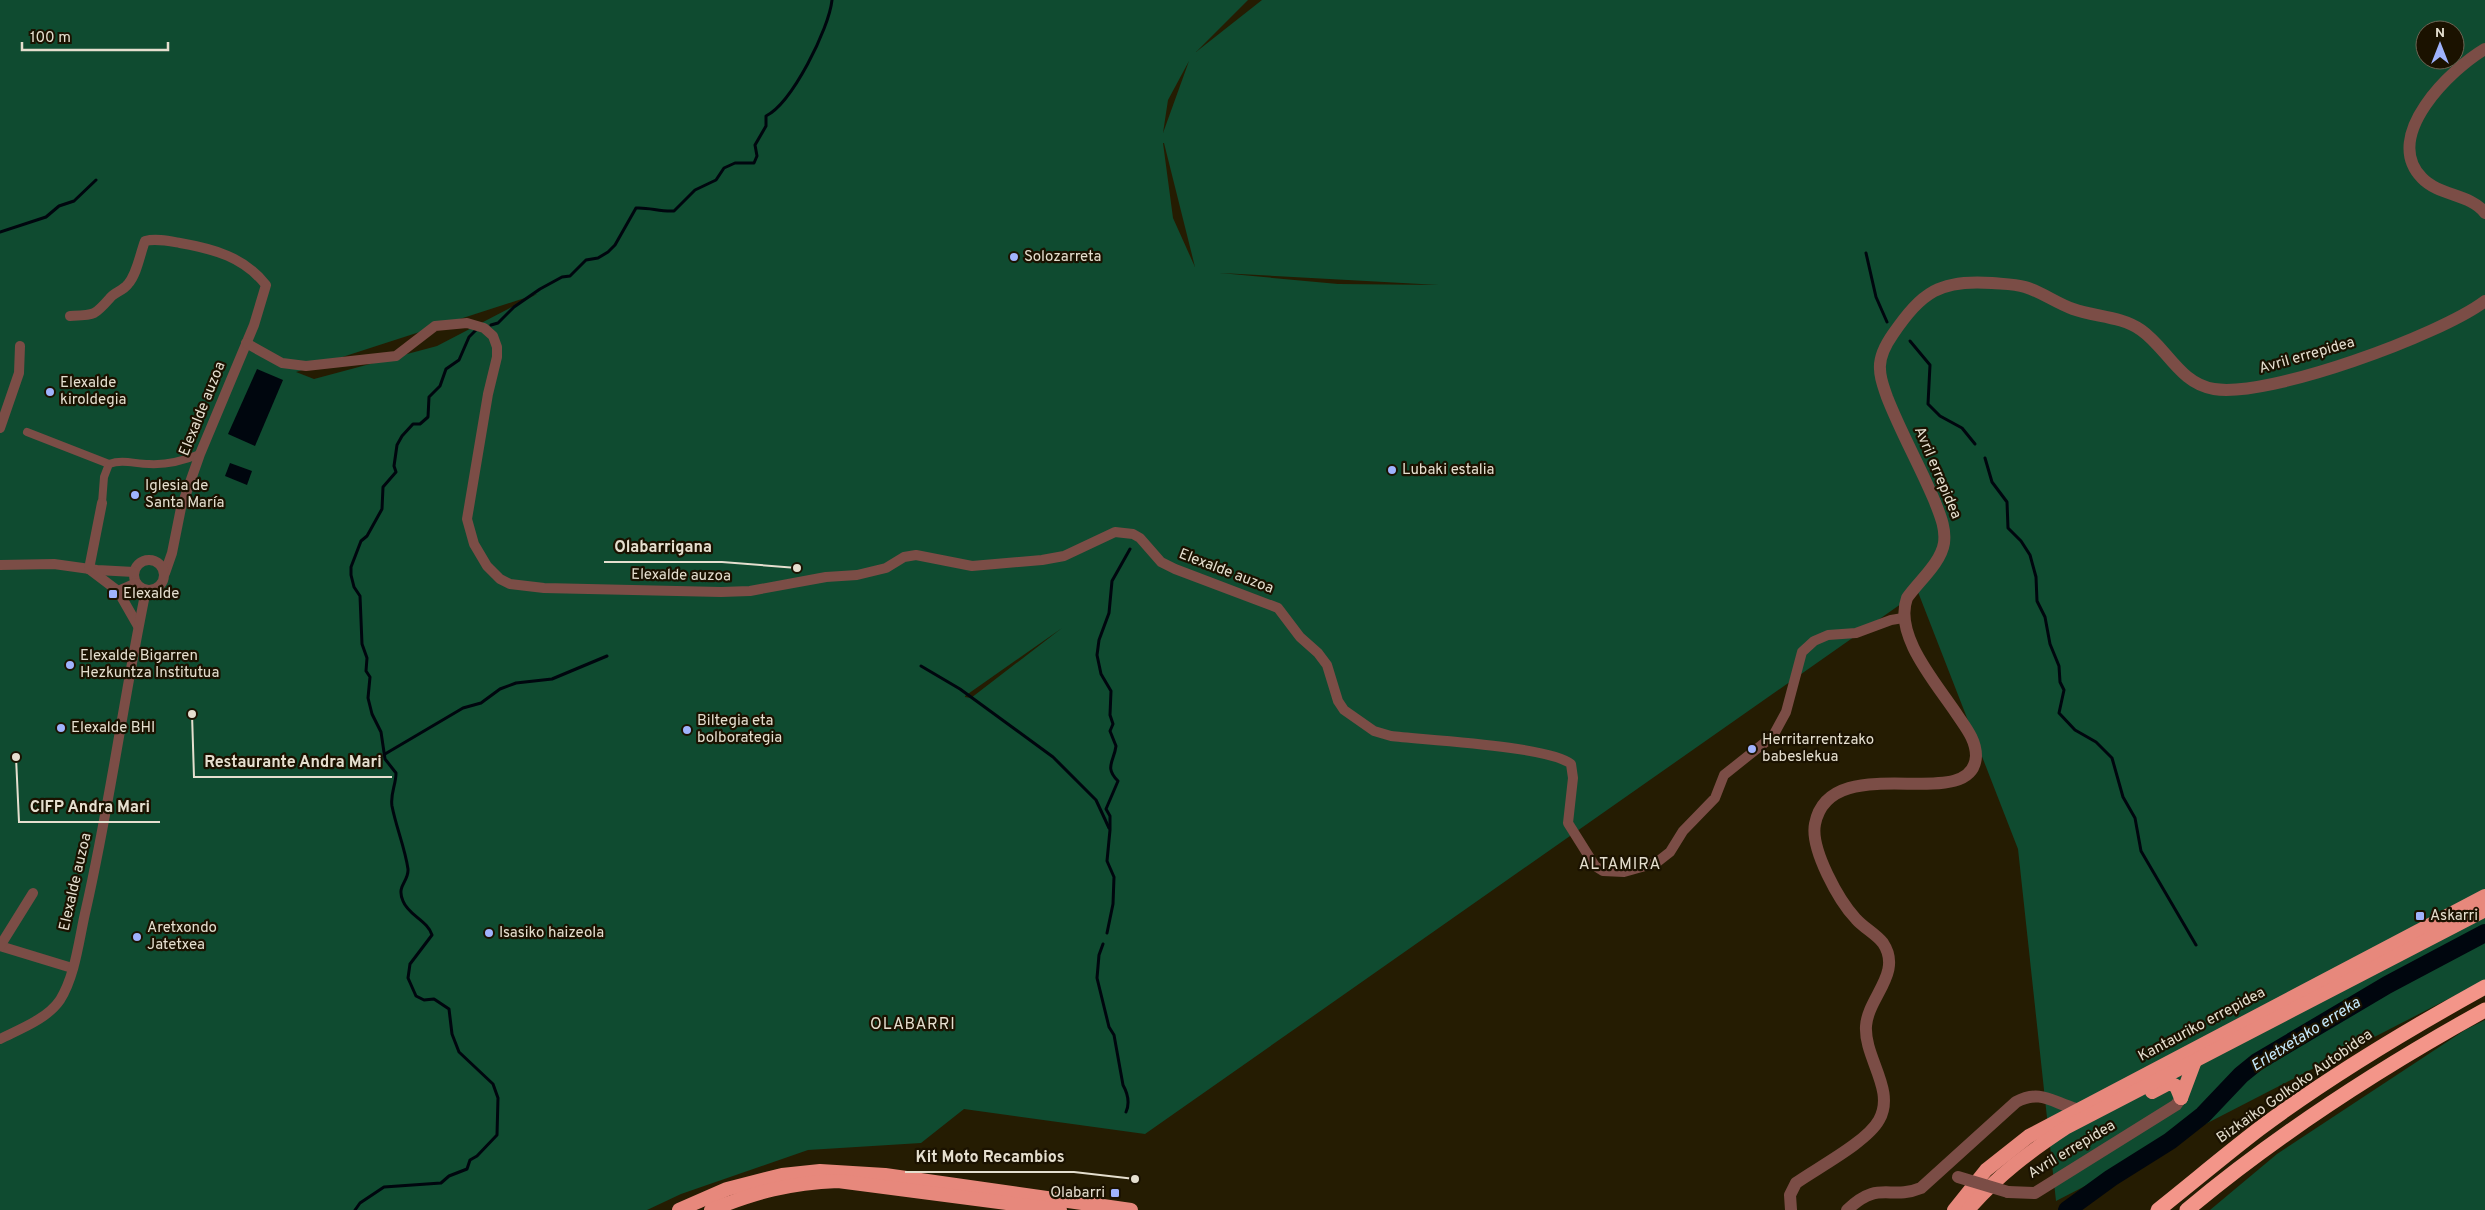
<svg xmlns="http://www.w3.org/2000/svg" width="2485" height="1210" font-family="Overpass,sans-serif">
<rect width="100%" height="100%" fill="#251c02"/>
<g fill="#0f4b30" fill-rule="evenodd">
<path d="M0 0H1248L1196 52 1262 0H2485V980L2056 1201 2018 849 1918 592 1145 1134 964 1109 921 1143 808 1150 681 1194 647 1210H0ZM2425 30H2455V60H2425ZM1189 61 1163 133 1168 100ZM1163 143H1164L1195 267 1173 218ZM1220 273H1221L1439 285 1338 284ZM537 294 437 346 314 379 296 372ZM1062 628 971 698 965 697V696Z"/>
<polygon points="2485,1020 2485,1210 2210,1210 2277,1154 2465,1030"/>
</g>
<g fill="#00060e">
<polygon points="257,369 283,380 255,446 228,434"/>
<polygon points="230,463 252,471 247,485 225,476"/>
</g>
<g fill="none" stroke-linecap="round" stroke-linejoin="round">
<g stroke="#00060e" stroke-width="3">
<polyline points="0,232 46,217 59,206 74,201 96,180"/>
<polyline points="1866,253 1876,297 1887,322"/>
<path d="M491 325 498 323 514 307 540 289 562 277 570 276 586 260 598 258 608 252 615 245 636 208C649 207 660 212 674 211L695 190 716 180 724 168 735 163H754L757 156 755 145 766 126V116C792 103 829 29 832 0"/>
<polyline points="1910,341 1930,365 1928,404 1940,416 1962,428 1975,444"/>
<polyline points="1985,458 1992,482 2007,502 2008,528 2021,541 2030,555 2036,577 2037,601 2045,617 2050,644 2059,666 2060,682 2064,690 2059,713 2075,730 2096,742 2112,758 2123,797 2135,818 2141,851 2196,945"/>
<polyline points="921,666 960,689 1053,757 1096,800 1109,828"/>
<polyline points="385,754 463,708 481,703 500,689 516,683 552,679 607,656"/>
<path d="M1107 933 1113 904 1114 877 1107 861 1110 830V816L1106 809 1118 781C1104 767 1114 762 1116 746L1110 731 1113 724 1110 715 1111 691 1101 674 1097 655 1099 640 1109 613 1112 581 1130 549"/>
<path d="M1103 944 1099 955 1097 978 1109 1027 1114 1035 1123 1085C1128 1094 1130 1103 1126 1112"/>
<path d="M355 1210 360 1203 384 1187 441 1183 449 1176 467 1169 470 1160 477 1156 497 1135 498 1098 493 1084 459 1052 452 1034 449 1009 434 999 424 1000 416 996 408 978 410 964 432 935C428 921 408 915 403 901 396 885 409 882 408 869 405 848 396 827 392 806 390 794 396 785 396 773L385 759 381 732 372 714 368 698 370 677 366 671 367 658 362 644 360 596 354 587 351 575V567L361 541 367 536 382 509 383 487 396 472 394 466 397 445 402 436 413 424H420L428 417 429 397 440 386 446 369 459 360 469 337 477 329"/>
</g>
<polyline stroke="#00060e" stroke-width="18" points="2067,1210 2111,1178 2170,1141 2203,1115 2241,1075 2257,1062 2387,985 2485,933"/>
<g stroke="#7b4d46" stroke-width="8">
<polyline points="27,432 109,464"/>
<path d="M102 503 104 477 109 464C123 459 135 464 149 464 167 465 183 461 200 454"/>
</g>
<g stroke="#7b4d46" stroke-width="10">
<path d="M70 316C95 315 94 316 110 298 114 292 123 291 128 284 137 274 140 254 145 241 156 238 169 241 180 243 214 249 244 257 266 285L254 325 200 454 181 508 172 553 165 573"/>
<path d="M246 343 282 363 306 366 396 356 435 326 467 323 484 328 493 336 497 347V357L488 394 467 519 474 544 487 566 500 579 510 584 544 588 721 592 750 591 826 577 857 575 886 568 904 557 916 555 972 566 1042 560 1064 556 1115 532 1133 534 1140 538 1161 562 1175 569 1278 608 1300 637 1318 653 1327 665 1338 701 1344 710 1374 731 1391 736C1425 740 1549 746 1571 764L1573 778 1568 823 1595 866 1603 871 1624 872 1656 863 1670 852 1683 831 1715 798 1724 775 1773 736 1786 712 1802 652 1814 641 1828 635 1856 633 1891 620 1903 618"/>
<polyline points="0,428 19,373 20,346"/>
<circle cx="149" cy="575" r="15"/>
<polyline points="0,565 54,564 97,570 134,572"/>
<polyline points="89,569 118,591 138,626"/>
<polyline points="89,569 102,503"/>
<polyline points="118,591 136,583"/>
<polyline points="0,946 72,968"/>
<polyline points="0,946 33,893"/>
<path d="M0 1039C20 1029 47 1019 60 1000 76 974 79 938 86 909 110 804 124 696 146 590"/>
</g>
<g stroke="#7b4d46" stroke-width="12">
<path d="M2485 49C2451 69 2381 136 2422 178 2439 196 2471 194 2485 213"/>
<polyline points="2008,1192 2035,1193 2176,1105 2181,1098"/>
<path d="M1791 1210 1790 1195 1796 1183C1817 1168 1867 1142 1879 1120 1896 1090 1864 1058 1866 1026 1868 997 1903 973 1883 943 1876 934 1864 928 1856 919 1839 901 1810 849 1815 824 1830 746 1973 817 1976 756 1976 740 1966 728 1958 716 1938 685 1893 636 1907 598 1918 582 1941 563 1944 543 1946 528 1940 515 1935 502 1920 466 1901 433 1887 397 1884 388 1880 379 1880 369 1879 357 1886 344 1893 334 1922 292 1940 279 1992 283 2003 284 2015 284 2025 287 2042 292 2056 303 2073 309 2095 317 2121 316 2141 330 2167 348 2180 384 2214 389 2269 398 2440 335 2485 301"/>
<path d="M1847 1210C1880 1179 1889 1201 1921 1188L2016 1102C2040 1089 2052 1102 2076 1109"/>
</g>
<g stroke="#e7887c" stroke-width="14">
<polyline points="2152,1092 2169,1083 2176,1086 2181,1098"/>
<polyline points="2181,1098 2196,1058"/>
<polyline points="679,1210 727,1189 782,1175 820,1171 885,1175 1131,1210"/>
<path d="M711 1210C756 1192 789 1183 838 1181L1060 1210"/>
<polyline points="1954,1210 1986,1170 2029,1136 2485,896"/>
<path d="M1968 1210C1998 1175 2029 1152 2067 1127L2485 910"/>
</g>
<g stroke="#f39589" stroke-width="15">
<path d="M2158 1210C2192 1183 2225 1155 2259 1129 2330 1076 2407 1030 2485 987"/>
<path d="M2187 1210C2279 1133 2380 1068 2485 1010"/>
</g>
<polyline stroke="#7b4d46" stroke-width="12" points="1958,1177 2008,1192"/>
</g>
<g fill="#a0b3fd" stroke="#1b1200" stroke-width="2">
<circle cx="1014" cy="257" r="5"/>
<circle cx="50" cy="392" r="5"/>
<circle cx="1392" cy="470" r="5"/>
<circle cx="135" cy="495" r="5"/>
<rect x="108" y="589" width="10" height="10" rx="2.5"/>
<circle cx="70" cy="665" r="5"/>
<circle cx="61" cy="728" r="5"/>
<circle cx="687" cy="730" r="5"/>
<circle cx="1752" cy="749" r="5"/>
<rect x="2415" y="911" width="10" height="10" rx="2.5"/>
<circle cx="489" cy="933" r="5"/>
<circle cx="137" cy="937" r="5"/>
<rect x="1110" y="1188" width="10" height="10" rx="2.5"/>
</g>
<g text-anchor="middle" dominant-baseline="central" stroke-width="4.5" stroke-linejoin="round" paint-order="stroke">
<g font-size="15" fill="#e5dfcf" stroke="#1b1200" text-anchor="start">
<text x="1024" y="257">Solozarreta</text>
<text x="60" y="383">Elexalde<tspan x="60" dy="17">kiroldegia</tspan></text>
<text x="1402" y="470">Lubaki estalia</text>
<text x="145" y="486">Iglesia de<tspan x="145" dy="17">Santa María</tspan></text>
<text x="123" y="594">Elexalde</text>
<text x="80" y="656">Elexalde Bigarren<tspan x="80" dy="17">Hezkuntza Institutua</tspan></text>
<text x="697" y="721">Biltegia eta<tspan x="697" dy="17">bolborategia</tspan></text>
<text x="71" y="728">Elexalde BHI</text>
<text x="1762" y="740">Herritarrentzako<tspan x="1762" dy="17">babeslekua</tspan></text>
<text x="2430" y="916">Askarri</text>
<text x="147" y="928">Aretxondo<tspan x="147" dy="17">Jatetxea</tspan></text>
<text x="499" y="933">Isasiko haizeola</text>
<text x="1105" y="1193" text-anchor="end">Olabarri</text>
</g>
<g font-size="15" fill="#e5dfcf" stroke="#1b1200">
<text transform="translate(2307 356) rotate(-16)">Avril errepidea</text>
<text transform="translate(203 409) rotate(-68)">Elexalde auzoa</text>
<text transform="translate(1937 473) rotate(67)">Avril errepidea</text>
<text transform="translate(1226 572) rotate(21)">Elexalde auzoa</text>
<text transform="translate(681 576) rotate(1)">Elexalde auzoa</text>
<text transform="translate(76 882) rotate(-77)">Elexalde auzoa</text>
<text transform="translate(2202 1025) rotate(-28)">Kantauriko errepidea</text>
<text transform="translate(2295 1087) rotate(-35)">Bizkaiko Golkoko Autobidea</text>
<text transform="translate(2072 1150) rotate(-31)">Avril errepidea</text>
</g>
<g font-size="16" letter-spacing="1" fill="#e5dfcf" stroke="#1b1200">
<text x="1620" y="865">ALTAMIRA</text>
<text x="913" y="1025">OLABARRI</text>
</g>
<g font-size="16" font-style="italic" fill="#c5e9fc" stroke="#1b1200">
<text transform="translate(2306 1035) rotate(-32)">Erletxetako erreka</text>
</g>
</g>
<path fill="none" stroke="#e5dfcf" stroke-width="2" d="M797 568L722 562H604M192 714L194 777H392M16 757L19 822H160M1135 1179L1074 1172H905"/>
<g fill="#e5dfcf" stroke="#1b1200" stroke-width="2">
<circle cx="797" cy="568" r="5"/>
<circle cx="192" cy="714" r="5"/>
<circle cx="16" cy="757" r="5"/>
<circle cx="1135" cy="1179" r="5"/>
</g>
<g font-size="16" text-anchor="middle" font-weight="bold" fill="#e5dfcf" stroke="#1b1200" stroke-width="4.5" stroke-linejoin="round" paint-order="stroke">
<text x="663" y="552">Olabarrigana</text>
<text x="293" y="767">Restaurante Andra Mari</text>
<text x="90" y="812">CIFP Andra Mari</text>
<text x="990" y="1162">Kit Moto Recambios</text>
</g>
<g transform="translate(2440 45)"><circle r="24" fill="#1b1200" stroke="#6c6453"/>
<path d="M0-4L9 19L0 12L-9 19Z" fill="#a0b3fd"/>
<text y="-8" font-size="14" font-weight="bold" text-anchor="middle" fill="#e5dfcf">N</text>
</g>
<path d="M22 42v8h146v-8" fill="none" stroke="#e5dfcf" stroke-width="2.5"/>
<text x="30" y="42" font-size="15" fill="#e5dfcf" stroke="#1b1200" stroke-width="4" paint-order="stroke">100 m</text>
</svg>
